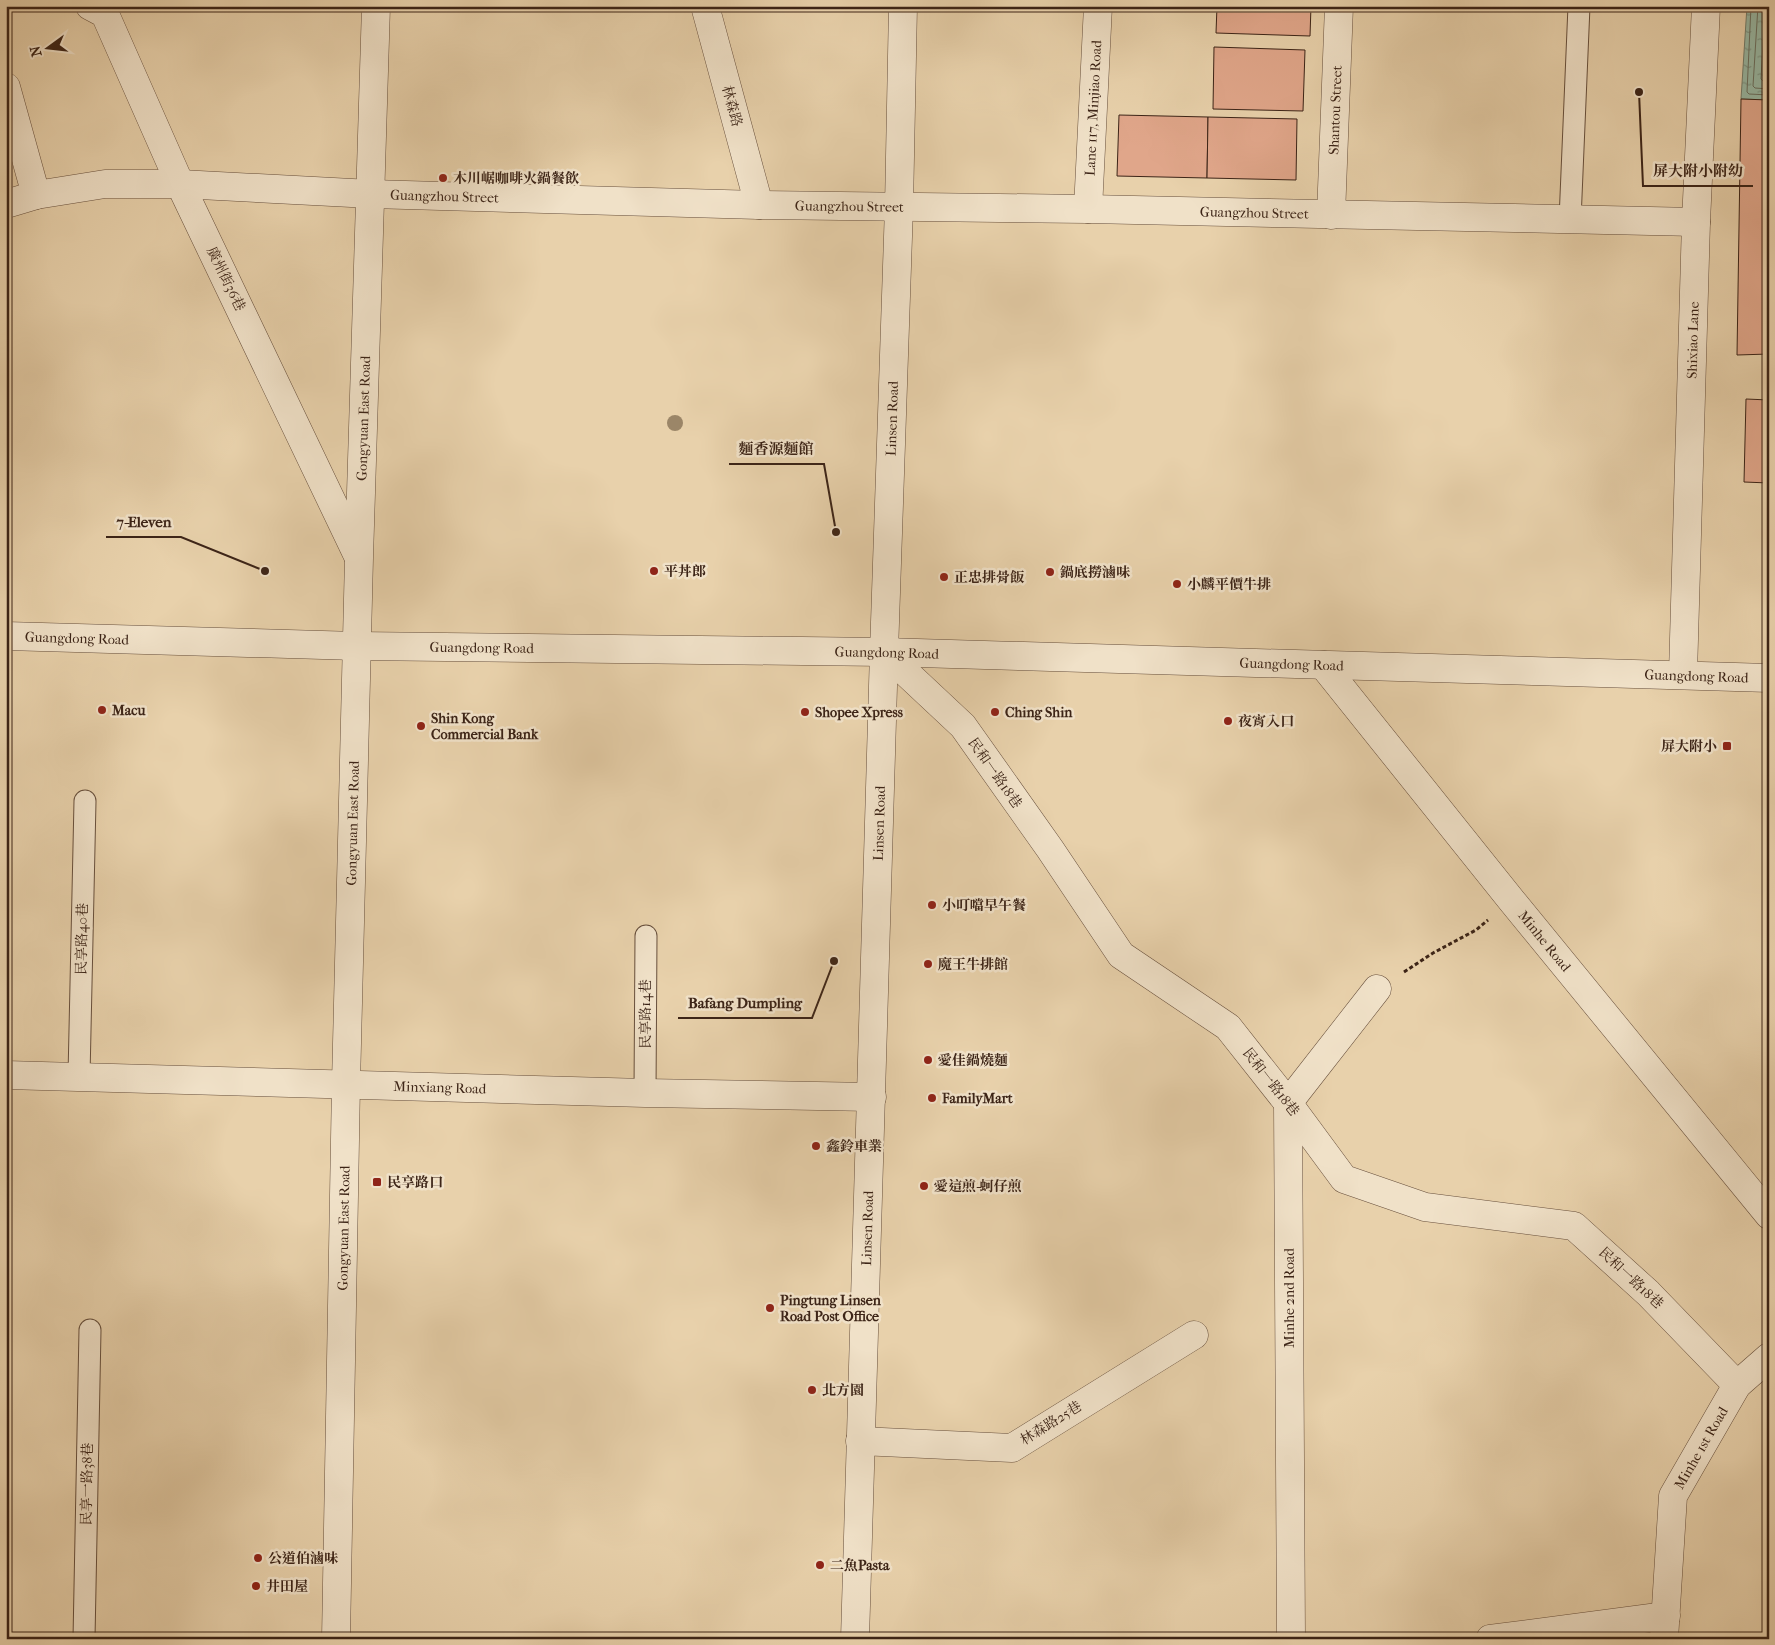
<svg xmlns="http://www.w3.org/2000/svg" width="1775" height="1645" font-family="'IM FELL French Canon','Noto Serif TC',serif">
<defs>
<pattern id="water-ripples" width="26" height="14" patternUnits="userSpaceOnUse" patternTransform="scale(1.25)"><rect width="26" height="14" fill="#98b8a4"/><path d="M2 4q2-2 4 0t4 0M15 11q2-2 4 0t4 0" fill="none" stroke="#7d9585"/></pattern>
</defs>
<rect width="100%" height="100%" fill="#e8d1ab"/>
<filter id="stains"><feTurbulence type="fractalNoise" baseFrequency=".004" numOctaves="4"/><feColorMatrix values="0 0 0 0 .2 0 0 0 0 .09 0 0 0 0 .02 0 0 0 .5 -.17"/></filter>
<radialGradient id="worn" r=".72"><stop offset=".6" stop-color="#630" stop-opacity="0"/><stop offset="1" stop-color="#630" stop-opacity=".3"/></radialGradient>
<polygon fill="url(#water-ripples)" stroke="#737d6c" points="1747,6 1769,6 1769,100 1741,99"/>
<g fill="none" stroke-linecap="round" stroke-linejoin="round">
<g stroke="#6a6e5e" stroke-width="1">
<polyline points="1751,6 1747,92 1749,94 1769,95"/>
<polyline points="1758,6 1753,86 1755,88 1769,89"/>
<polyline points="1765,6 1761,79 1763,81 1769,81"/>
</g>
</g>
<g fill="#e0a68a" stroke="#3c2417">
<polygon points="1217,6 1311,6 1310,36 1216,33"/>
<polygon points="1214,47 1305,50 1303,111 1213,109"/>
<polygon points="1741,99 1769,100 1769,354 1737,355"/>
<polygon points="1119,115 1208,117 1207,178 1117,176"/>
<polygon points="1208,117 1297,119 1296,180 1207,178"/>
<polygon points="1746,399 1769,400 1769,483 1744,482"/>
</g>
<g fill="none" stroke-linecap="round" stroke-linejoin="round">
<g stroke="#674f3c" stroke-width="23">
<g id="service">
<polyline points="1570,220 1579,6"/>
<polyline points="79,1076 85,801"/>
<polyline points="645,1093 646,936"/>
<polyline points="84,1639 90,1330"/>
</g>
</g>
<g stroke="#674f3c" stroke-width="29">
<g id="minor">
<polyline points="90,6 105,14 180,184 357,554"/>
<polyline points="705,6 759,205"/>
<polyline points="6,87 36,195"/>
<path id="s1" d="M6 204 36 195 105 184H180L371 194 759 205 1088 209 1696 222"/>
<path id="s2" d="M1088 209 1098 6"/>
<path id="s3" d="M1331 215 1339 6"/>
<polyline points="884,652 963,726 1050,849 1121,955 1228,1027 1288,1103 1344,1179 1425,1207 1574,1226 1648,1293 1737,1385"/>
<path id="s4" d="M1323 665 1512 901 1769 1215"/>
<path id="s5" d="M1683 674 1696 222 1706 6"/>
<path id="s6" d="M6 1075 645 1093 872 1097"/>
<polyline points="860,1441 1012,1448 1194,1335"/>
<path id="s7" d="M336 1639 346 1084 359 558 376 6"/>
<path id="s8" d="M855 1639 884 652 899 207 903 6"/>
<polyline points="1291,1639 1288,1103 1377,989"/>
<polyline points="1490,1639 1666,1616"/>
<path id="s9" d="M1664 1639 1673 1496 1737 1385 1769 1357"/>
</g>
</g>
<g stroke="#674f3c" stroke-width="29">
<g id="tertiary">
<path id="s10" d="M6 636 357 646 884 652 1769 678"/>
</g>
</g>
<polyline stroke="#3c2417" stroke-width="3" stroke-dasharray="4 2.5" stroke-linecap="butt" points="1404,972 1433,953 1476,930 1488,920"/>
<use href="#service" stroke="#f0e1c8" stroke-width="21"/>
<use href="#minor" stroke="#f0e1c8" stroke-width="28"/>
<use href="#tertiary" stroke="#f0e1c8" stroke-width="28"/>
</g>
<circle fill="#9b8668" cx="675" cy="423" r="8"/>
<g fill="#8f2418" stroke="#f0e1c8" stroke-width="2">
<circle cx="443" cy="178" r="5"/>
<circle cx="654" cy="571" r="5"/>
<circle cx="1050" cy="572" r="5"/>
<circle cx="944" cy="577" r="5"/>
<circle cx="1177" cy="584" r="5"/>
<circle cx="102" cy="710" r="5"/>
<circle cx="805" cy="712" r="5"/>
<circle cx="995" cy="712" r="5"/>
<circle cx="1228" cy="721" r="5"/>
<circle cx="421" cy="726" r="5"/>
<rect x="1722" y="741" width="10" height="10" rx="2.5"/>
<circle cx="932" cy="905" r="5"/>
<circle cx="928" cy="964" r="5"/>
<circle cx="928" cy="1060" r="5"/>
<circle cx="932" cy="1098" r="5"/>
<circle cx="816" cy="1146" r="5"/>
<rect x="372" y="1177" width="10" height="10" rx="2.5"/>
<circle cx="924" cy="1186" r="5"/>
<circle cx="770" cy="1308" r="5"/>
<circle cx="812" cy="1390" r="5"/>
<circle cx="258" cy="1558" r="5"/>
<circle cx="820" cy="1565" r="5"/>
<circle cx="256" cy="1586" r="5"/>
</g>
<g text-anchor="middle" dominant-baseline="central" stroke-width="5" stroke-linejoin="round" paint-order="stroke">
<g font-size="14" fill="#3c2417" stroke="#f0e1c8">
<text transform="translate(732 106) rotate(75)">林森路</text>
<text stroke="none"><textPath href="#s2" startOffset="101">Lane 117, Minjiao Road</textPath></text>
<text stroke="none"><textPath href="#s3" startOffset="105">Shantou Street</textPath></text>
<text stroke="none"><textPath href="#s1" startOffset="441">Guangzhou Street</textPath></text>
<text stroke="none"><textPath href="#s1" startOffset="846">Guangzhou Street</textPath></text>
<text stroke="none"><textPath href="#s1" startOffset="1251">Guangzhou Street</textPath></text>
<text transform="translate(226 279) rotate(64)">廣州街36巷</text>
<text stroke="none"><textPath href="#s5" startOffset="334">Shixiao Lane</textPath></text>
<text stroke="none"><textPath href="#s7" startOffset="1221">Gongyuan East Road</textPath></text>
<text stroke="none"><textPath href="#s8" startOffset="1221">Linsen Road</textPath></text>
<text stroke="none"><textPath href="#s10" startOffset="71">Guangdong Road</textPath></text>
<text stroke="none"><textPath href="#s10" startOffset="476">Guangdong Road</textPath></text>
<text stroke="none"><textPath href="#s10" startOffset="881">Guangdong Road</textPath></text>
<text stroke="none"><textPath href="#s10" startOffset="1286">Guangdong Road</textPath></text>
<text stroke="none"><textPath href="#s10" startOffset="1691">Guangdong Road</textPath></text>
<text transform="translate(995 773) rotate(55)">民和一路18巷</text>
<text stroke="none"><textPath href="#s7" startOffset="816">Gongyuan East Road</textPath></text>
<text stroke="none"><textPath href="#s8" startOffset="816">Linsen Road</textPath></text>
<text transform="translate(82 939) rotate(-89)">民享路40巷</text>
<text stroke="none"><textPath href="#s4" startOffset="354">Minhe Road</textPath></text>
<text transform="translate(645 1014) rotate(-90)">民享路14巷</text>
<text transform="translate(1271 1082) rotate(52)">民和一路18巷</text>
<text stroke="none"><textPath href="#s6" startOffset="434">Minxiang Road</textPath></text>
<text stroke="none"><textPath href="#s7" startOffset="411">Gongyuan East Road</textPath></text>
<text stroke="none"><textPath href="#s8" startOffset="411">Linsen Road</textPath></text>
<text transform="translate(1631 1278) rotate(43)">民和一路18巷</text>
<text transform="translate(1289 1298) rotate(-90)">Minhe 2nd Road</text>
<text transform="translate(1051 1423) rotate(-32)">林森路25巷</text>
<text stroke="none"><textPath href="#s9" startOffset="199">Minhe 1st Road</textPath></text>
<text transform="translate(87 1484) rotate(-89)">民享一路38巷</text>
</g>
<g font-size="14" font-weight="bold" fill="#3c2417" stroke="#f0e1c8" text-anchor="start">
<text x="453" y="178">木川崌咖啡火鍋餐飲</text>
<text x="664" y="571">平丼郎</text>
<text x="1060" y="572">鍋底撈滷味</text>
<text x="954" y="577">正忠排骨飯</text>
<text x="1187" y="584">小麟平價牛排</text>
<text x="112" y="710">Macu</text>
<text x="815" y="712">Shopee Xpress</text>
<text x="1005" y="712">Ching Shin</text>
<text x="431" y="718">Shin Kong<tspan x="431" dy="16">Commercial Bank</tspan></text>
<text x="1238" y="721">夜宵入口</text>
<text x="1717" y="746" text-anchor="end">屏大附小</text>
<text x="942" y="905">小叮噹早午餐</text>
<text x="938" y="964">魔王牛排館</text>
<text x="938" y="1060">愛佳鍋燒麵</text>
<text x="942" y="1098">FamilyMart</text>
<text x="826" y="1146">鑫鈴車業</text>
<text x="387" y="1182">民享路口</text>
<text x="934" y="1186">愛這煎-蚵仔煎</text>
<text x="780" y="1300">Pingtung Linsen<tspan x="780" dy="16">Road Post Office</tspan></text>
<text x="822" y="1390">北方園</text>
<text x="268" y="1558">公道伯滷味</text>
<text x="830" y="1565">二魚Pasta</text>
<text x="266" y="1586">井田屋</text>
</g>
</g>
<path fill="none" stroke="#3c2417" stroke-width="2" d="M1639 92L1643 186H1753M836 532L824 464H729M265 571L181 537H106M834 961L812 1018H678"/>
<g fill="#3c2417" stroke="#f0e1c8" stroke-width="2">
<circle cx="1639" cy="92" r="5"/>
<circle cx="836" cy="532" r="5"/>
<circle cx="265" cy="571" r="5"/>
<circle cx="834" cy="961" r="5"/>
</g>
<g font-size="15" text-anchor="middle" font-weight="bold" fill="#3c2417" stroke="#f0e1c8" stroke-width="5" stroke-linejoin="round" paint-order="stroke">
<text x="1698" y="176">屏大附小附幼</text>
<text x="776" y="454">麵香源麵館</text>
<text x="144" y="527">7-Eleven</text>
<text x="745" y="1008">Bafang Dumpling</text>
</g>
<rect width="1775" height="1645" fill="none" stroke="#e8d1ab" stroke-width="25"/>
<rect x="8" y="8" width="1760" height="1630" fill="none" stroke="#3c2417" stroke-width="2.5"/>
<rect x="12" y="12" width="1750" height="1620" fill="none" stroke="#3c2417"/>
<g transform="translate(48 48) rotate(255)" stroke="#f0e1c8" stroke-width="4" paint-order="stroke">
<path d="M0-4L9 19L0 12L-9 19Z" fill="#3c2417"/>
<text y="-8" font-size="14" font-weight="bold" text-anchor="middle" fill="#3c2417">N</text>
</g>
<rect width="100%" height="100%" filter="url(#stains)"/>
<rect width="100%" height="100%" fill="url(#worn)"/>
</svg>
